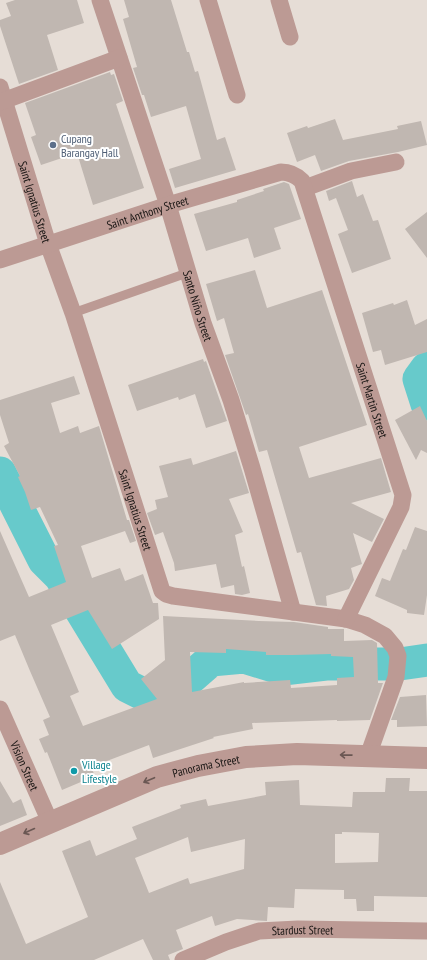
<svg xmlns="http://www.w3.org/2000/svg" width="427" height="960" font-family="'PT Sans Narrow',sans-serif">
<rect width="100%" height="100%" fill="#e6ddd6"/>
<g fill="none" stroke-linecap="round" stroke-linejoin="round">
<g stroke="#67cacb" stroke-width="33">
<polyline points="427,368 419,379 427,404"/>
<polyline points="0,473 44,560 60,576 127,686 153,699 180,687 211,660 244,657 283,669 326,664 400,664 427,660"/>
</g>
</g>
<g fill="#c0b7b1" fill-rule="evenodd">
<polygon points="15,0 77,0 84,23 47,35 58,70 19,84 0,26 0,20 11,16 6,3"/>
<polygon points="124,0 171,0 187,52 189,52 195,72 198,71 217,140 225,137 236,170 175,188 169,169 201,159 186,106 151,117 144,95 142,95 133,68 137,67 123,19 129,17"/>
<polygon points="110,72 111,75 114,74 123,101 116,104 144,188 93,205 77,153 41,165 31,137 36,135 25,103"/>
<polygon points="335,119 343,140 398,129 397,126 421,121 427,145 398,152 349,161 321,171 315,155 297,162 287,133 307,126 308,128"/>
<polygon points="352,181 357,197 363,194 373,221 378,220 391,259 352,273 338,234 348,230 336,198 329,201 326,191"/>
<polygon points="284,182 289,184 301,219 274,228 281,249 254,258 248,238 206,251 194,214 237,202 237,200 264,191 263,189"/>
<polygon points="427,212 427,258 405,229"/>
<polygon points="255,270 267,308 322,290 367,425 299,447 309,478 381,458 391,492 351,503 384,519 372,542 353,533 362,564 351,568 354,580 349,589 326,596 327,606 316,605 301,552 297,553 267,450 259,452 248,414 246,415 225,355 234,353 224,318 217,321 206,284"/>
<polygon points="407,300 415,325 427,319 427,352 385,365 381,350 373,352 362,313 393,303 394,305"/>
<polygon points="203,359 204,362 206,361 227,421 206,428 195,394 179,400 178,397 137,411 128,385"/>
<path d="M74 376 80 394 51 403 60 433 78 426 80 433 99 426 127 520H129L136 541 130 543 125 531 81 546 92 578 120 568 125 581 143 574 153 603H158L159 619 112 649 88 610 51 625 79 692 70 696 83 726 157 699 141 679 165 660 163 616 259 621 294 622 328 627V629H344V641L372 640 377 643 378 683H383L370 720 337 721V720L252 723 253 729 213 737 214 738 153 758 149 745 91 767 95 776 62 790 47 752 45 753 39 739 49 735 43 720 50 717 30 671 15 635 0 641V531L29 597 66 582 54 546 58 545 40 507 31 510 25 492 18 477 20 476 4 446 9 443 0 415V400ZM226 649 266 652V655H293L331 654V656L353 657 354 677 337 678V685L291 688 290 680 244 683V682L192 692 190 652 226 653Z"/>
<polygon points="420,406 427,421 427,453 421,450 416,460 395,420"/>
<polygon points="236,451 249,493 229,499 243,532 235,535 242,567 244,566 250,593 242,595 235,594 234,585 221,588 216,564 175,571 174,563 163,532 155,535 147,513 157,509 155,500 168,497 159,466 191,458 193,465"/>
<polygon points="415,527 427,531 427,595 424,615 407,613 407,610 375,596 382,578 390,581 403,549 406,550"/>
<polygon points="426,695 427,726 397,727 397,720 391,720 400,697"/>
<path d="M386 778H410L409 791H427V897L374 896V911H357L356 899H344V890L295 889 294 908 268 907 267 921 237 919 215 926 212 916 176 930 183 949 168 955 170 960H153L143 939 94 960H0V882L26 944 88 917 62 851 90 840 96 856 137 839 132 827 181 808 180 805 206 799 208 806 266 795 265 782 299 780 300 805 352 807 353 792H385ZM342 832 379 833 378 862 335 863V834H342ZM188 837 191 852 245 839 244 869 190 884 188 878 149 893 135 858Z"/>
<polygon points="0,781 13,803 21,799 27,815 0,826"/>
</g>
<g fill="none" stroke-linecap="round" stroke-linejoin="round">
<polyline stroke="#bc9a94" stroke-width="9" points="73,313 187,273"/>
<g stroke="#bc9a94" stroke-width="17">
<path id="s1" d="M100 0 168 205 203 323 231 400 252 468 293 612"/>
<polyline points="208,0 237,95"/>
<polyline points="279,0 290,37"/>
<path id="s2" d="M0 87 48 244 73 313 162 591 166 594 173 596 346 619 365 625 385 636 395 648 398 656 396 677 368 756"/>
<polyline points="0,102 119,58"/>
<polyline points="305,188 351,171 396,162"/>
<path id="s3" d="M0 260 168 205 281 172C290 172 296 175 302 181L403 495 401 507 346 619"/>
<path id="s4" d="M0 709 50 822"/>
<path id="s5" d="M183 960 226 942 259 931 298 929 427 931"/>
</g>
<path stroke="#bc9a94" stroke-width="22" id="s6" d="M0 844 157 777 198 766 246 757 297 754 427 758"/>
</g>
<defs><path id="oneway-shaft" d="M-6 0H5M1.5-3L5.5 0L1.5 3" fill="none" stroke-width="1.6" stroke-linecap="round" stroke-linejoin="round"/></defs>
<g stroke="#6a5753">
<use href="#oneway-shaft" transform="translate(346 755) rotate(-179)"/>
<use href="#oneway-shaft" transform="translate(149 780) rotate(157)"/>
<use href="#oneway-shaft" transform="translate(29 831) rotate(156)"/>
</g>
<circle fill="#5c6f8a" stroke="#fff" stroke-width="1.5" cx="53" cy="145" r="4"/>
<circle fill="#0f9aa8" stroke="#fff" stroke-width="1.5" cx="74" cy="771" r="4"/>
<g text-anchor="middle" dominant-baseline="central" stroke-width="4" stroke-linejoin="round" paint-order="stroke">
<g font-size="12" fill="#4e5e75" stroke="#fff" text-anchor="start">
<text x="61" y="138">Cupang<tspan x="61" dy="14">Barangay Hall</tspan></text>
</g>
<g font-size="12" fill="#171412" stroke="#fff">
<text stroke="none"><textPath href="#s2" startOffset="120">Saint Ignatius Street</textPath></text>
<text stroke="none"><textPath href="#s3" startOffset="155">Saint Anthony Street</textPath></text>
<text stroke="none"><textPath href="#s1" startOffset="321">Santo Niño Street</textPath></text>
<text stroke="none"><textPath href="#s3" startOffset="548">Saint Martin Street</textPath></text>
<text stroke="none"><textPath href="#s2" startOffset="444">Saint Ignatius Street</textPath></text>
<text stroke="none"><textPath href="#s4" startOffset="62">Vision Street</textPath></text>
<text stroke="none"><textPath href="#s6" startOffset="221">Panorama Street</textPath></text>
<text stroke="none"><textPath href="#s5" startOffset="125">Stardust Street</textPath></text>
</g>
<g font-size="12" fill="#0d838f" stroke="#fff" text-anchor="start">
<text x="82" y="764">Village<tspan x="82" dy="14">Lifestyle</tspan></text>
</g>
</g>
</svg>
